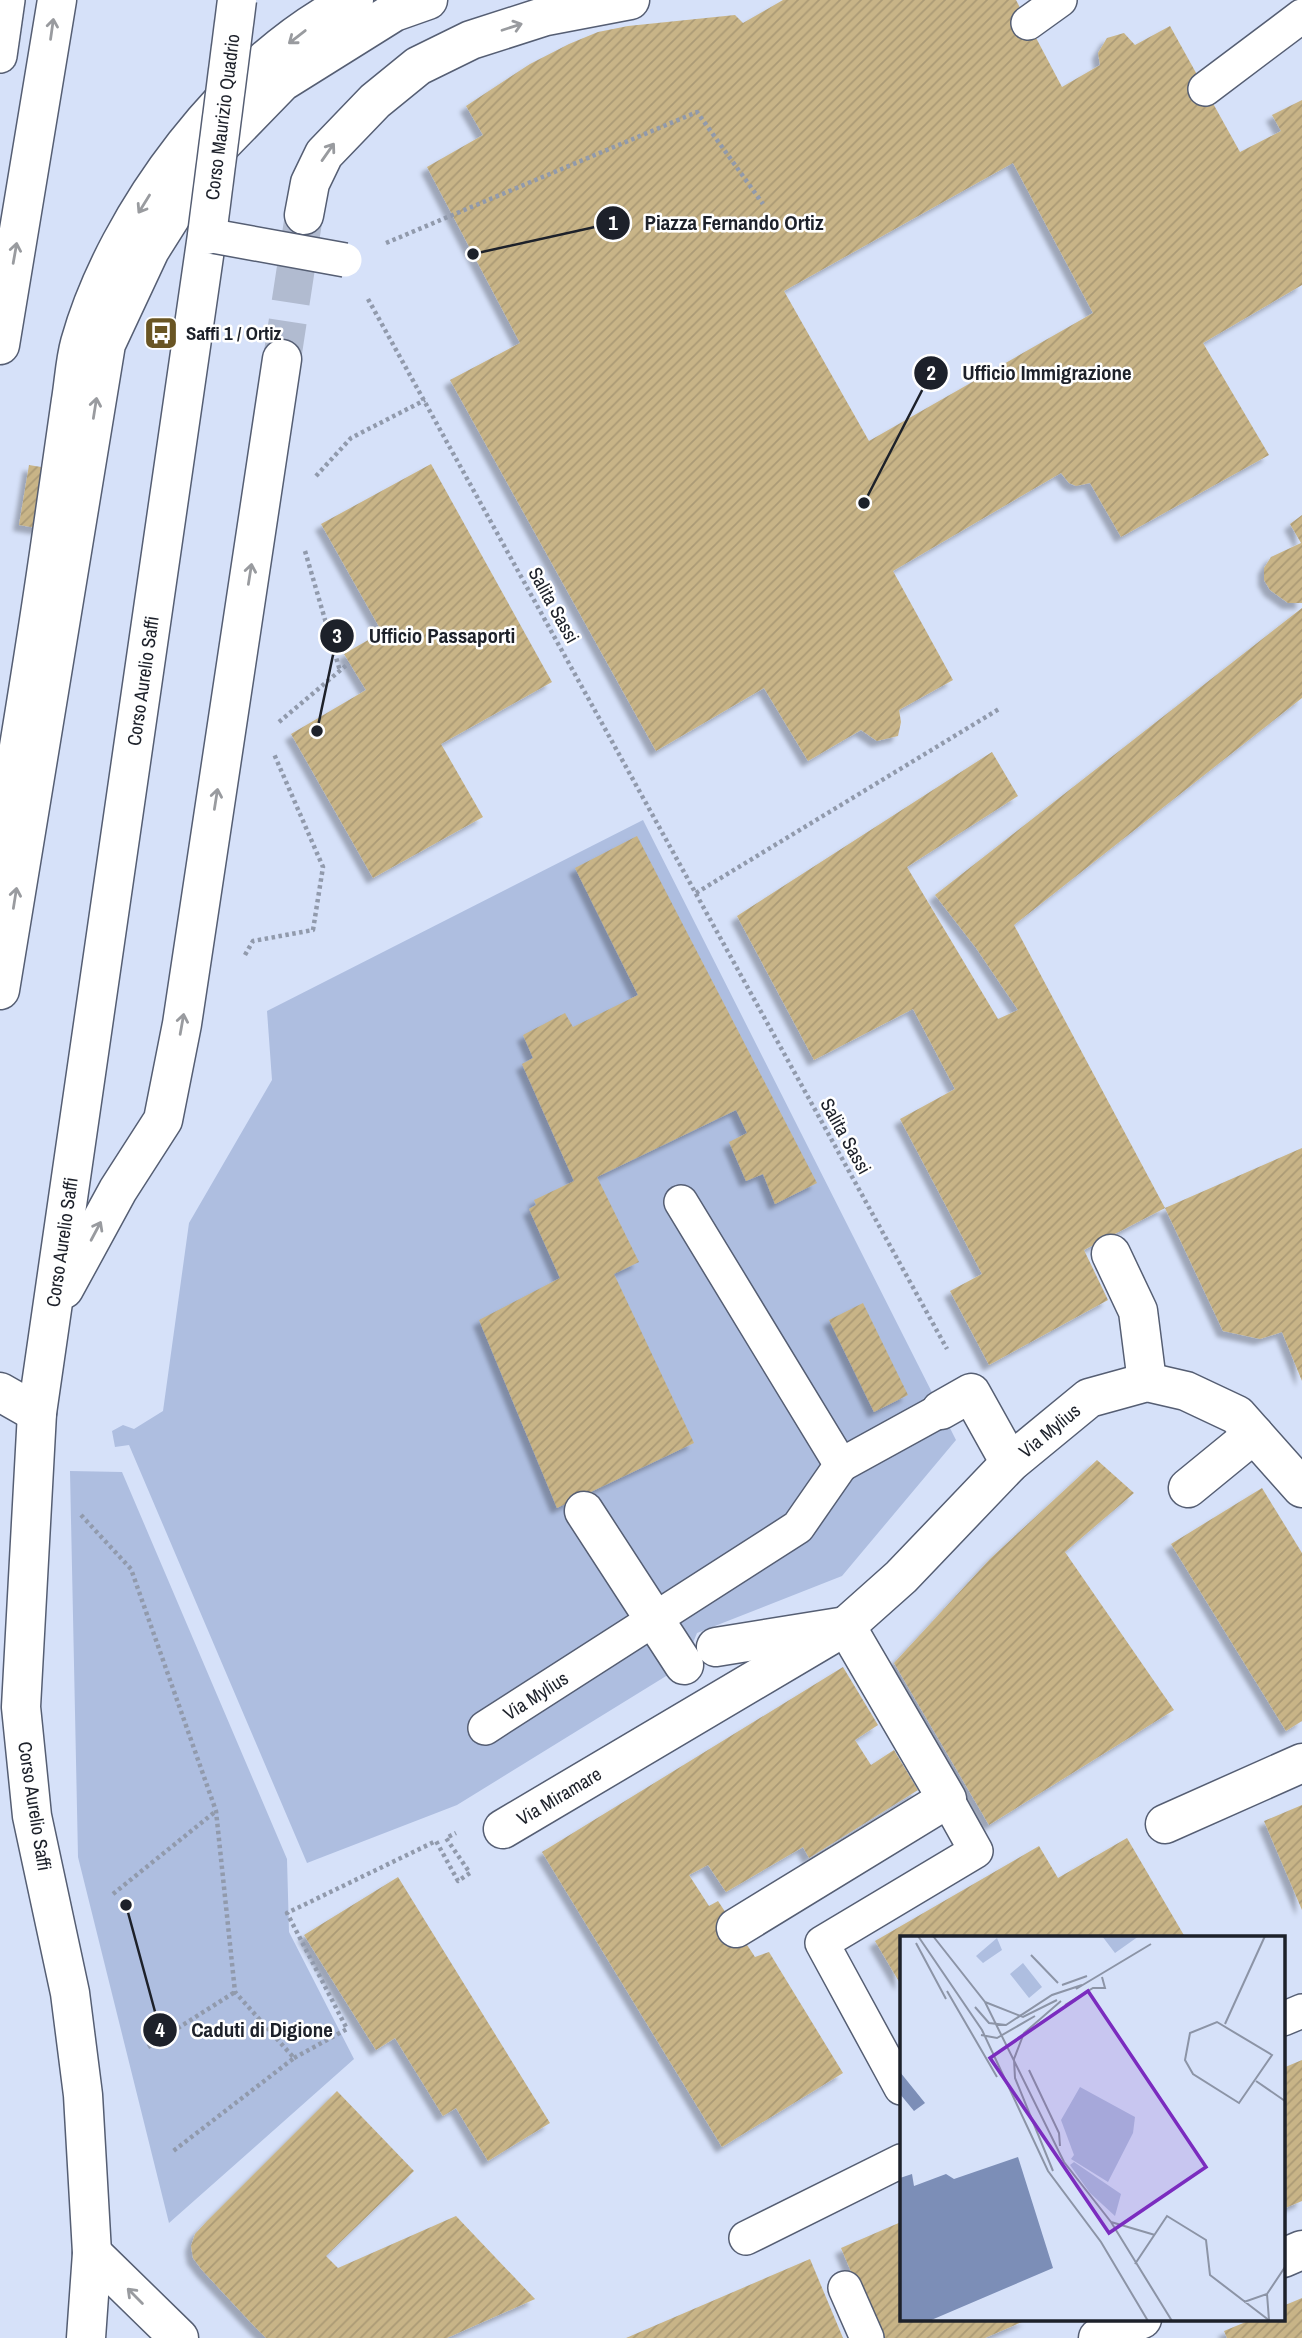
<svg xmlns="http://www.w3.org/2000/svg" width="1302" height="2338" font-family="'Archivo Narrow',sans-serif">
<defs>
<pattern id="building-hatch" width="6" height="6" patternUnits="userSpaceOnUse" patternTransform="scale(1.75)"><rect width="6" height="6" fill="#c8b487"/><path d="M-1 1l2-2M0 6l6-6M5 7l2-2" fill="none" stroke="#ab9a75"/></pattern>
<filter id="shadow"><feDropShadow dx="-6" dy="6" stdDeviation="2" flood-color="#0004"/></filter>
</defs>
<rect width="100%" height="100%" fill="#d6e1f9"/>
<g fill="#aebee0">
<polygon points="643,820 956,1440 842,1576 697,1633 684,1665 457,1805 307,1863 129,1445 115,1447 112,1431 123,1425 134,1429 163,1411 189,1223 272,1080 267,1011"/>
<polygon points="70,1471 122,1472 287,1859 289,1932 354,2059 169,2223 78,1857"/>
</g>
<g fill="url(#building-hatch)" fill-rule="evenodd" filter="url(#shadow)">
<path d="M783 0H1016L1062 87 1100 65 1098 53 1107 38 1124 33 1135 45 1170 26 1240 152 1281 131 1272 115 1302 100V285L1203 343 1269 455 1121 537 1090 483 1076 486 1069 483 1061 473 893 571 953 680 899 710 901 722 898 736 877 741 861 730 808 761 764 688 656 751 450 380 520 343 427 167 483 135 466 106 530 64 569 44 598 32 628 26 735 15 743 23ZM1013 163 1093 313 869 441 784 291Z"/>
<polygon points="431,464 552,682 441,744 483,817 373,878 291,734 366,690 344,654 382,632 321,524"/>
<polygon points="29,465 53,469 43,529 19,525"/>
<polygon points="1302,515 1302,603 1288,603 1270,590 1264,580 1264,568 1271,557 1301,543 1290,524"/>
<polygon points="1302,608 1302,698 1014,925 1165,1208 1084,1250 1108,1300 989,1365 950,1291 982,1274 900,1119 955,1089 913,1009 814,1060 737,916 992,752 1018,796 907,867 998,1019 1018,1010 976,948 935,895"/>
<polygon points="637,836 817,1183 775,1204 763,1174 746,1181 729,1142 747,1133 736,1110 597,1177 639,1262 614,1274 694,1443 557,1508 479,1320 560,1278 529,1209 536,1205 534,1200 574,1181 522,1064 533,1058 523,1035 565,1013 573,1027 638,995 575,868"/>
<polygon points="1302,1148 1302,1381 1282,1332 1260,1339 1223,1331 1165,1208"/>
<polygon points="863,1303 908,1395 874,1412 829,1320"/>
<polygon points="1097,1460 1134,1493 1065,1552 1174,1710 989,1825 894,1663 990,1559"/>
<polygon points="1262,1488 1302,1553 1302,1721 1286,1731 1171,1544"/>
<polygon points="843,1667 878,1725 855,1740 871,1765 894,1750 918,1790 809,1858 803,1847 726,1892 708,1865 689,1875 709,1906 718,1901 755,1957 769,1952 843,2073 722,2147 542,1852"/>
<polygon points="1302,1805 1302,1910 1264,1821"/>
<polygon points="1127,1838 1185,1937 901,1937 901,1985 875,1941 1039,1846 1058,1878"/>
<polygon points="398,1877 550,2123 488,2161 456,2108 443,2116 395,2038 376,2050 304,1935"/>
<polygon points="1302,2060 1302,2201 1283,2209 1283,2068"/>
<polygon points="337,2091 414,2171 326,2256 338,2268 456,2216 535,2299 447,2338 266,2338 254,2326 202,2270 193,2258 191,2246 195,2234 207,2221"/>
<polygon points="901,2222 901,2319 1029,2319 985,2338 879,2338 841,2248"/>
<polygon points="810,2259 843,2338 626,2338"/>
<polygon points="1302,2298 1302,2338 1227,2338 1224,2331 1253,2319 1283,2319 1283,2306"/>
</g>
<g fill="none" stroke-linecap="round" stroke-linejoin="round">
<polyline stroke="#b1bbd0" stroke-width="38" stroke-dasharray="38 19" stroke-linecap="butt" points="282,359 304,215"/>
<g stroke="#555e73" stroke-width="36">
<g id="lane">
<polyline points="1028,23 1060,0"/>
<polyline points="0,56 8,0"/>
<polyline points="1205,89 1302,16"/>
<polyline points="681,1202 841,1465 941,1410"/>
<path id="s1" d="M485 1728 798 1527 841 1465"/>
<polyline points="1283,2019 1302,2011"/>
<polyline points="901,2088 822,1943 976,1851 947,1799"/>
<polyline points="746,2238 901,2161"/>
<polyline points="845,2288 867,2338"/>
</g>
</g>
<g stroke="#555e73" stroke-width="41">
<g id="street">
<polyline points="1111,1254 1138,1311 1147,1382"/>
<polyline points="941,1410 971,1393 1010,1463"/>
<polyline points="1188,1488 1254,1434"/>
<polyline points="584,1511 684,1665"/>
<polyline points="716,1647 846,1626 947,1799 736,1928"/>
<polyline points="1165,1824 1302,1763"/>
<path id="s2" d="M503 1829 846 1626 901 1577 1010 1463 1089 1398 1147 1382 1186 1391 1237 1415 1302 1488"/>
<polyline points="1283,2258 1302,2250"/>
<polyline points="1098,2338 1142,2319"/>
</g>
</g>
<g stroke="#555e73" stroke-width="41">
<g id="secondary">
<polyline points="304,215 310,183 324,154 375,101 418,66 471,40 546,16 630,0"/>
<path d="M0 860C19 749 37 638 53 526 59 484 65 442 71 400 74 382 75 361 80 343 116 214 232 59 354 0"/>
<polyline points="64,1289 118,1190 163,1120 182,1024 282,359"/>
<polyline points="0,1392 37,1413"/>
<polyline points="92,2253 179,2338"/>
<path id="s3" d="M86 2338 92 2253 83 2095 70 1993 32 1816 21 1707 37 1413 207 235"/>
</g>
</g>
<g stroke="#555e73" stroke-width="41">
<g id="highway">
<polyline points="0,345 57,0"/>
<polyline points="0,990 106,344 150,250 208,158 282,82 394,12 428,0"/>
</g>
</g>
<g stroke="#919aac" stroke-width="4.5" stroke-dasharray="3.5 3.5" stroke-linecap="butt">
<polyline points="386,243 697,112 763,204"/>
<polyline points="368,299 947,1349"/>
<polyline points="316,476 351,438 425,400"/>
<polyline points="305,551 340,671"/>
<polyline points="279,722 349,663"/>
<polyline points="696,893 999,709"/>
<polyline points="245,955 253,941 313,930 323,867 274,754"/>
<polyline points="81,1515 131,1569 216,1811 235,1992 294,2058 172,2152"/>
<polyline points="113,1894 216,1811"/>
<polyline points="148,2047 235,1992"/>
<polyline points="294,2058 347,2029 287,1913 436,1841 458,1881 470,1873 446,1838 456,1833"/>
</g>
<use href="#lane" stroke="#fff" stroke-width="33"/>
<use href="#street" stroke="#fff" stroke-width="38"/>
<use href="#secondary" stroke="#fff" stroke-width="38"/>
<use href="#highway" stroke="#fff" stroke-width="38"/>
<g stroke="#555e73" stroke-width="36" stroke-linecap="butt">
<polyline id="lane-bridge" points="207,235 345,260"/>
</g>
<g stroke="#555e73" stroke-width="41" stroke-linecap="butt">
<g id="secondary-bridge">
<path id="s4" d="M207 235 237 0"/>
</g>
</g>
<use href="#lane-bridge" stroke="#fff" stroke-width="33"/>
<use href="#secondary-bridge" stroke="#fff" stroke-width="38"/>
</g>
<defs><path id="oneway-shaft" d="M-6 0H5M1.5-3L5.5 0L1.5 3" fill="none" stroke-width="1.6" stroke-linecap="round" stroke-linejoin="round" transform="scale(1.75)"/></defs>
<g stroke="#999b9f">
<use href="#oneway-shaft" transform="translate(512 27) rotate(-18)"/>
<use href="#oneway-shaft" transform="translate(52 29) rotate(-82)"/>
<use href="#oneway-shaft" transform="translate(297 37) rotate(142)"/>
<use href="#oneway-shaft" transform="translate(328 152) rotate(-55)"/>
<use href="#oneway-shaft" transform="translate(144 204) rotate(122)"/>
<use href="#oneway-shaft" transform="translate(15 253) rotate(-80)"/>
<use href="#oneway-shaft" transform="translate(95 408) rotate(-81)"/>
<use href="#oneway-shaft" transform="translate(250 574) rotate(-81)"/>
<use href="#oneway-shaft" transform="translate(216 799) rotate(-81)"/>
<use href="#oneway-shaft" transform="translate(15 898) rotate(-81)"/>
<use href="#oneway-shaft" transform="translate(182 1024) rotate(-80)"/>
<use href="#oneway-shaft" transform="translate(96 1231) rotate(-62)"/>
<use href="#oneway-shaft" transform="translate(135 2296) rotate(-135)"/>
</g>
<defs>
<g id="bus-square" transform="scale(1.75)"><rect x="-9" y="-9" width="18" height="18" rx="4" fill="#695523" stroke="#fff"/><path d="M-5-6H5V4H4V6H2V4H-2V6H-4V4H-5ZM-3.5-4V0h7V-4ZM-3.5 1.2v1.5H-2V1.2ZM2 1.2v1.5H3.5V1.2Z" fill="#fff"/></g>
</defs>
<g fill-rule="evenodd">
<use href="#bus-square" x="161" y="333"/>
</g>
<g text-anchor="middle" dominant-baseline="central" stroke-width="5" stroke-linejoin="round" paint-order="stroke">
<g font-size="19" fill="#1d212a" stroke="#fff">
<text stroke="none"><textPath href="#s4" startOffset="119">Corso Maurizio Quadrio</textPath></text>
<text transform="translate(554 605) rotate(61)">Salita Sassi</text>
<text stroke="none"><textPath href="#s3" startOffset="1671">Corso Aurelio Saffi</textPath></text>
<text transform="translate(846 1136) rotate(61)">Salita Sassi</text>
<text stroke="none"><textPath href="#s3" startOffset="1104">Corso Aurelio Saffi</textPath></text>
<text stroke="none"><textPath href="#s2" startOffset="681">Via Mylius</textPath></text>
<text stroke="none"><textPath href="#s1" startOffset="60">Via Mylius</textPath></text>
<text stroke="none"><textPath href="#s2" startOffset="65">Via Miramare</textPath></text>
<text transform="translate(35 1806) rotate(81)">Corso Aurelio Saffi</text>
</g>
<g font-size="19" font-weight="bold" fill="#1d212a" stroke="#fff" text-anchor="start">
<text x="186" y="333">Saffi 1 / Ortiz</text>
</g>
</g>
<g transform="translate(900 1936)">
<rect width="385" height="385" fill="#d6e1f9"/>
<path d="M202 0H239L215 17ZM97 2 102 14 83 27 76 20ZM123 27 142 51 129 62 110 38ZM180 151 235 181 233 197 208 246 171 223 174 219 161 184ZM174 226 221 258 215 280 190 257 170 229Z" fill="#aebee0"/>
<path d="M0 136 25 167 14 175 0 158ZM118 221 153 332 29 385H0V242L12 238 14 250 46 238 54 243Z" fill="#7c8eb7"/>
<path fill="none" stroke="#8c94a6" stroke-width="2" d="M18 0 82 94 148 235 201 306 248 385M33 0 85 66 164 226 211 286 272 385M16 7 46 63M131 19 158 47M162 49 187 40M176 53 251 8M47 55 97 141M85 66 123 81 157 64M165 69 193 52H205L202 41M75 71 89 87 106 89 152 59 182 49M317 86 372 119 339 167 293 138 285 124 290 97ZM325 88 365 0M81 99 97 102 135 80M129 134 159 197 160 210M356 145 385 165M153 235 115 142 114 123 124 97 161 65M211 286 255 299M235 328 267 280 306 304 310 339 370 385M367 358 369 384M344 366 367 358 385 331"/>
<path fill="#7b2cbf" fill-opacity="0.15" stroke="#7b2cbf" stroke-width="3.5" d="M188 55 306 231 209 297 90 122Z"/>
<rect width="385" height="385" fill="none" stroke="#1d212a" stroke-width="3.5"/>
</g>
<path fill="none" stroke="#1d212a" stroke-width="2.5" d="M473 254L613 223M864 503L931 373M317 731L337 636M126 1905L160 2030"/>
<g fill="#1d212a" stroke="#fff" stroke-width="2.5">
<circle cx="473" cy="254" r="7"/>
<circle cx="864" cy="503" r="7"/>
<circle cx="317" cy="731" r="7"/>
<circle cx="126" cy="1905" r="7"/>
<circle cx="613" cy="223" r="18"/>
<circle cx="931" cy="373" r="18"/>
<circle cx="337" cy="636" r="18"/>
<circle cx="160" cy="2030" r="18"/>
</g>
<g font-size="21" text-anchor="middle" font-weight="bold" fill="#fff">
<text x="613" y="230">1</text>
<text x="931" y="380">2</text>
<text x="337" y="643">3</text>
<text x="160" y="2037">4</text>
</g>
<g font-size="21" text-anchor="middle" font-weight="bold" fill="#1d212a" stroke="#fff" stroke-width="5" stroke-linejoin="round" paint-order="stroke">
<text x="734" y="230">Piazza Fernando Ortiz</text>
<text x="1047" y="380">Ufficio Immigrazione</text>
<text x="442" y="643">Ufficio Passaporti</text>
<text x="262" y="2037">Caduti di Digione</text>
</g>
</svg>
